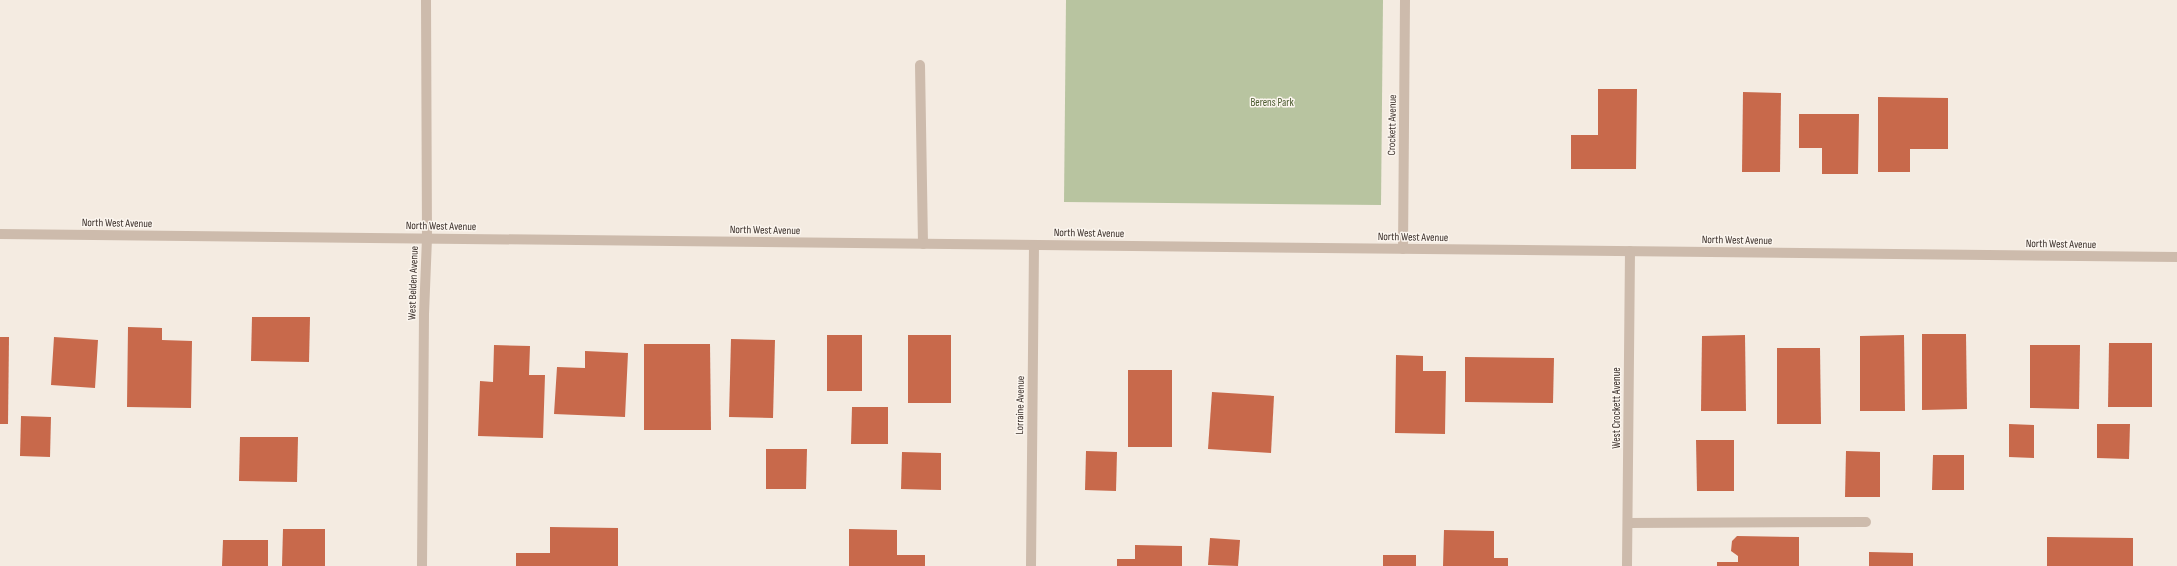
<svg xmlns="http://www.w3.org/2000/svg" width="2177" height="566" font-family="'Sofia Sans Condensed',sans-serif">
<rect width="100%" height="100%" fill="#f4ebe1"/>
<polygon fill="#b8c4a0" points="1066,0 1383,0 1381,205 1064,202"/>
<g fill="#c8694b">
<polygon points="1598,89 1637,89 1636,169 1571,169 1571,135 1598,135"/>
<polygon points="1743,92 1781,93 1780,172 1742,172"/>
<polygon points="1878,97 1948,98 1948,149 1910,149 1910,172 1878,172"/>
<polygon points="1799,114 1859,114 1858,174 1822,174 1822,148 1799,148"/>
<polygon points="252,317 310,317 309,362 251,361"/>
<polygon points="128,327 162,328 162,340 192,341 191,408 127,407"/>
<polygon points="1922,334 1966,334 1967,409 1922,410"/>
<rect x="827" y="335" width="35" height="56"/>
<rect x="908" y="335" width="43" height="68"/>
<polygon points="1745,335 1746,411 1701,411 1702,336"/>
<polygon points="1904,335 1905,411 1860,411 1860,336"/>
<polygon points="0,337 9,337 8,424 0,424"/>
<polygon points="54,337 98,340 95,388 51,385"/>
<polygon points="731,339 775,340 773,418 729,417"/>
<polygon points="2109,343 2152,343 2152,407 2108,407"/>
<polygon points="644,344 710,344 711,430 644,430"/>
<polygon points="494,345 530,346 529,375 545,375 543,438 478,436 480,381 493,382"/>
<polygon points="2030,345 2080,345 2079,409 2030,408"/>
<polygon points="1777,348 1820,348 1821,424 1777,424"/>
<polygon points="585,351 628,353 625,417 554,414 557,367 585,368"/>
<polygon points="1396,355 1423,356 1423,371 1446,371 1445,434 1395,433"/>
<polygon points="1465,357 1554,358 1553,403 1465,402"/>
<rect x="1128" y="370" width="44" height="77"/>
<polygon points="1212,392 1274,396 1271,453 1208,449"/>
<polygon points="852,407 888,407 888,444 851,444"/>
<polygon points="21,416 51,417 50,457 20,456"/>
<polygon points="2009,424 2034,425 2034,458 2009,457"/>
<polygon points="2097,424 2130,424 2129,459 2097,458"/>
<polygon points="240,437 298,437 297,482 239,481"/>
<polygon points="1696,440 1734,440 1734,491 1697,491"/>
<polygon points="766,449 807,449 806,489 766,489"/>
<polygon points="1086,451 1117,452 1116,491 1085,490"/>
<polygon points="1846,451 1880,452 1880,497 1845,497"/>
<polygon points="902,452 941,453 941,490 901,489"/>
<polygon points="1933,455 1964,455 1964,490 1932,490"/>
<polygon points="550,527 618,528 618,566 516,566 516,553 550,553"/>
<polygon points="283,529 325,529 325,566 282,566"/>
<polygon points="849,529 897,530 897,555 925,555 925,566 849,566"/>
<polygon points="1444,530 1494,531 1494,558 1508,558 1508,566 1443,566"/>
<polygon points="1737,536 1799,537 1799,566 1717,566 1717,562 1738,562 1738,556 1731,551 1732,541"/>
<polygon points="2047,537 2133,538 2133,566 2047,566"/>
<polygon points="1210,538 1240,540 1238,566 1208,565"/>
<polygon points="223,540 268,540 268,566 222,566"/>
<polygon points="1135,545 1182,546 1182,566 1117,566 1117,559 1135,559"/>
<polygon points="1869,552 1913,553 1913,566 1869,566"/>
<rect x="1383" y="555" width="33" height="11"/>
</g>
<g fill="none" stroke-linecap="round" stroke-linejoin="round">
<g stroke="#cdbbac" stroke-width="10">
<polyline points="920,65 923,244"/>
<polyline points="0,234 2177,257"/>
<polyline points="1403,249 1405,0"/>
<polyline points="1628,523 1866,522"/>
<polyline points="422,566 424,314 427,238 426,0"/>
<polyline points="1031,566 1034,245"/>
<polyline points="1627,566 1630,251"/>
</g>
</g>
<g text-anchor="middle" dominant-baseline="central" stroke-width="3" stroke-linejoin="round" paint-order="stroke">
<g font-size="11" fill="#4a5a2e" stroke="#fbf5ee">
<text x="1272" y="102">Berens Park</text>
</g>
<g font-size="11" fill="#3b302b" stroke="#fbf5ee">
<text transform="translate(1392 125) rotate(-89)">Crockett Avenue</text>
<text transform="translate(117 223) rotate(1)">North West Avenue</text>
<text transform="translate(441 226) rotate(1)">North West Avenue</text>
<text transform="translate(765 230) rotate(1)">North West Avenue</text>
<text transform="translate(1089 233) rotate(1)">North West Avenue</text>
<text transform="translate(1413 237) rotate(1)">North West Avenue</text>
<text transform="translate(1737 240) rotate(1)">North West Avenue</text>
<text transform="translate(2061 244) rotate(1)">North West Avenue</text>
<text transform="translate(413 283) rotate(-88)">West Belden Avenue</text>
<text transform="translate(1020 405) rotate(-89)">Lorraine Avenue</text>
<text transform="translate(1616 408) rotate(-90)">West Crockett Avenue</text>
</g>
</g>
</svg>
